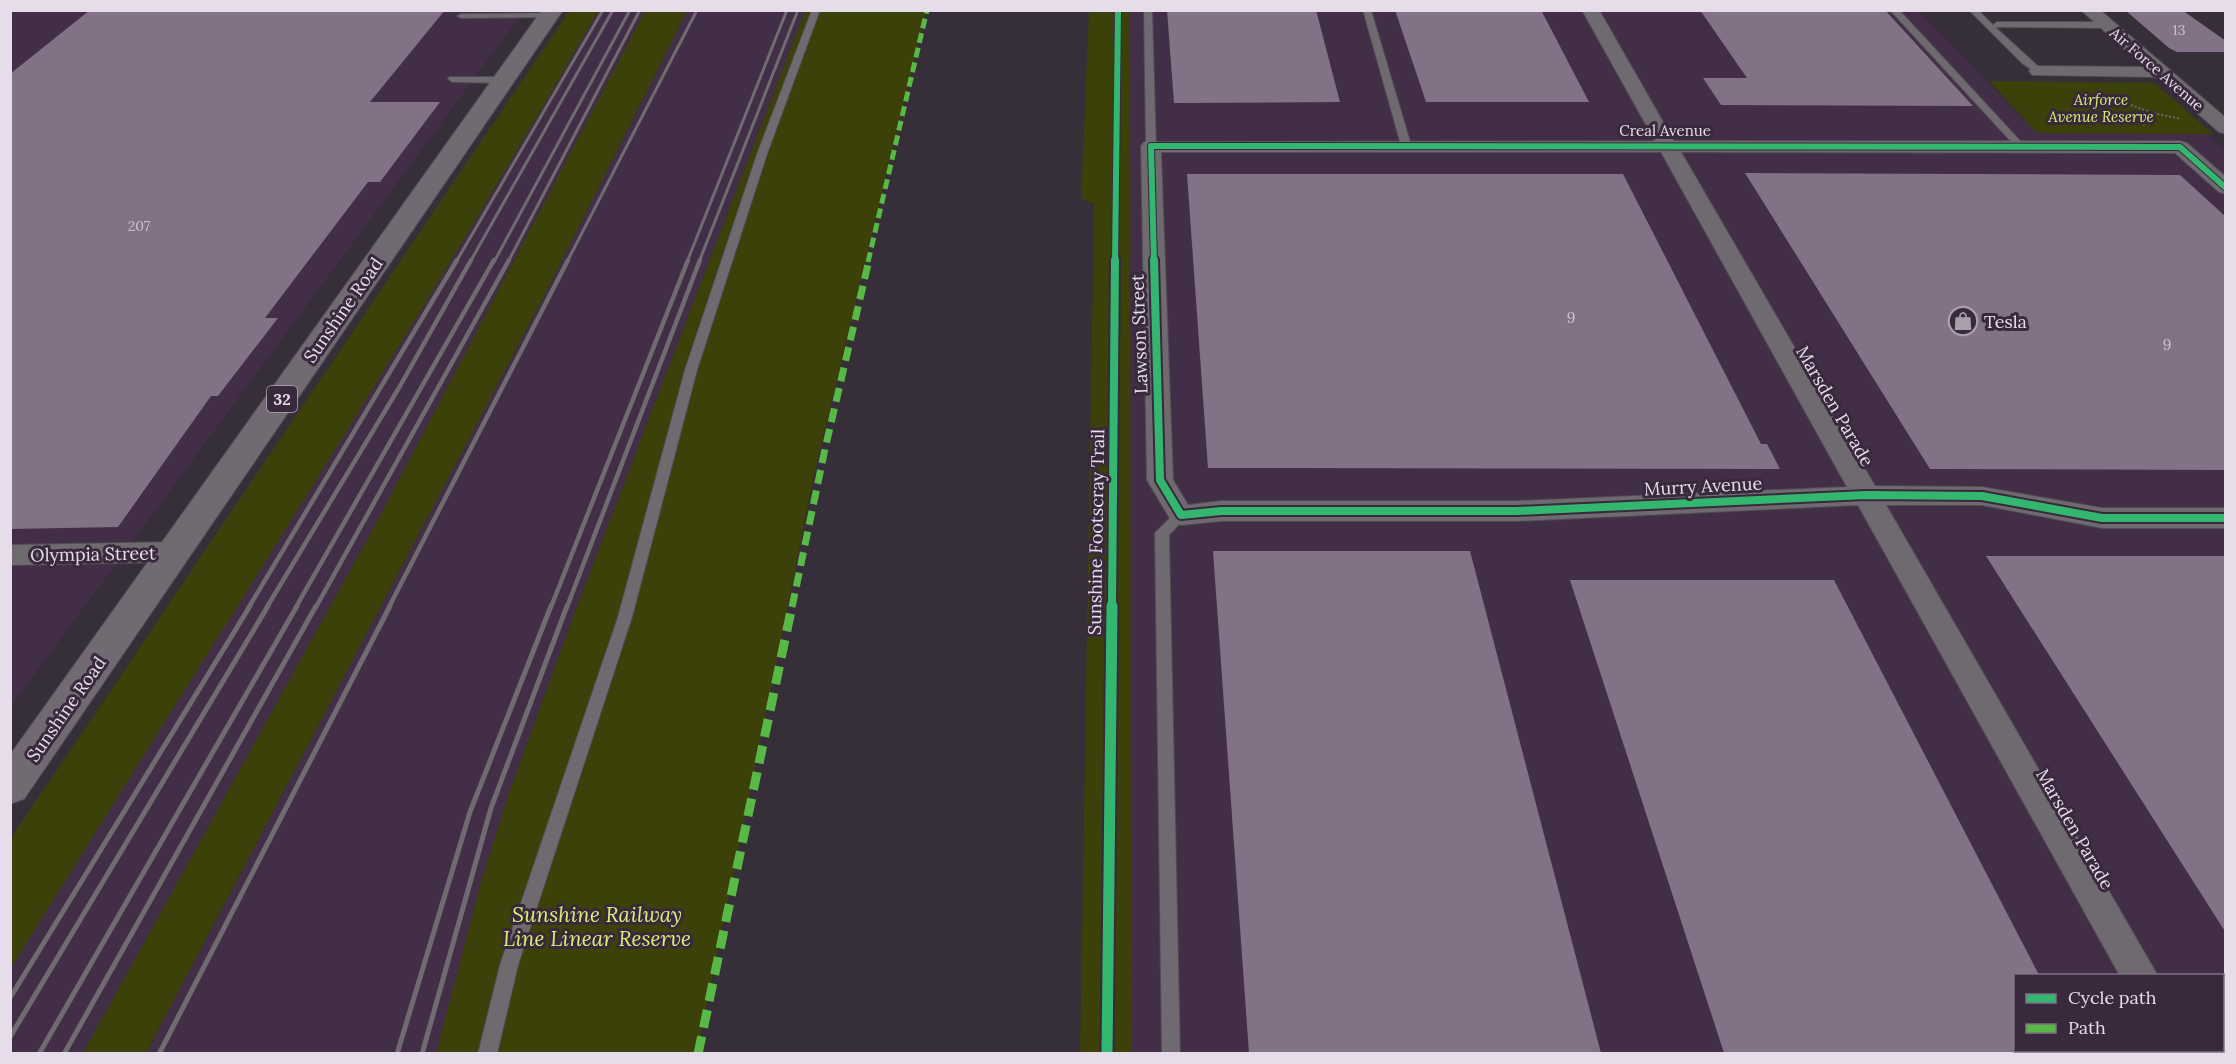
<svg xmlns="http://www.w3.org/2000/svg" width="2236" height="1064" font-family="Lora,serif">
<rect width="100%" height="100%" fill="#362e39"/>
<g fill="#422f47" fill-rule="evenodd">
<polygon points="10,11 524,11 11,706 10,706"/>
<polygon points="598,11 645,11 373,529 83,1053 11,1053 10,968 403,337 497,184"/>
<polygon points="687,11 805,11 578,604 510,790 436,1053 146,1054 546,292"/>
<path d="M1130 11H1919L2037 133 2206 134 2225 151V1053H1131ZM2016 976H2222V1050H2016Z"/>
</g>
<g fill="#3b4108">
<path d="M569 11H598C412 336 208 650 11 968V838Z"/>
<polygon points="645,11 687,11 546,292 146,1053 83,1053 373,529"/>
<polygon points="805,11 926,11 816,466 697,1053 436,1054 481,882 510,790 578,604"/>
<polygon points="1130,11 1131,1053 1080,1054 1094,204 1081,198 1089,11"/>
<polygon points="1989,81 2154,83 2213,134 2037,133"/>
</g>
<g fill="#817385">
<polygon points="90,10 445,10 370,102 440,102 380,182 368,182 265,318 278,318 218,396 211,396 118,527 10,529 10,74"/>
<polygon points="1167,10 1316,10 1340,102 1174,103"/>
<polygon points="1395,10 1541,10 1589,102 1426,102"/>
<polygon points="1700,10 1885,10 1973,106 1721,105 1703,78 1747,78"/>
<polygon points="2125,10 2182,10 2226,41 2226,52 2177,52 2169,48"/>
<polygon points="1745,173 2180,175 2226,217 2226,470 1930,469"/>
<polygon points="1187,174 1623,174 1761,444 1767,444 1780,469 1208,468"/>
<polygon points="1213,551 1470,551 1601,1053 1249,1053"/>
<polygon points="1986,556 2226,556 2226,933"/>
<polygon points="1570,580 1834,580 2039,975 2016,975 2016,1053 1724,1053"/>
</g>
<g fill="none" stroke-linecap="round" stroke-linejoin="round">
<g stroke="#514b54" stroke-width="2">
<g id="lane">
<polygon points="812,10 820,10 767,154 697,370 632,617 518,965 497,1054 478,1054 500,965 618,617 685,370 757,154"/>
<polygon points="1144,10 1152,10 1156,146 1151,149 1146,146"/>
<polygon points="1363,10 1371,10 1411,145 1409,147 1401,145"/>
<polygon points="1890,10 1899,10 2023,144 2023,148 2017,148"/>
<polygon points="1969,10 1978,10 1993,25 1997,22 2106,22 2110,25 2106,28 1995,27 2041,69 2042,71 2038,74 2023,64"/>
<polygon points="549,13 553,15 552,17 461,18 457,16 461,14"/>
<polygon points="449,77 504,77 508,80 504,83 452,82 448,79"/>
<polygon points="1181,510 1188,515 1169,535 1180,1054 1162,1054 1155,533 1176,512"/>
</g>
</g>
<g stroke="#514b54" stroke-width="2">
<g id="street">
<path d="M1582 10H1599L1674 141H2180L2187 143 2226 177V194L2219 192 2175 153 1681 152 1875 486 1982 487 2102 508H2226V528H2102L1982 505H1886L2158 976H2120L1858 505 1517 521H1221L1181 525 1172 522 1147 480 1141 146 1144 142 1655 141ZM1161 152H1661L1847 487 1517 501H1221L1188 505 1173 480Z"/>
<polygon points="2081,10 2100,10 2226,118 2226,134 2219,132 2156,77 2032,75 2029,71 2032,67 2038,66 2144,67"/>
<polygon points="176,542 186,545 190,552 186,559 176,562 10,565 10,545"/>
<polygon points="2163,1050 2201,1050 2203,1054 2165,1054"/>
</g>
</g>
<g stroke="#514b54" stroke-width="2">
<polygon id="primary" points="542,10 563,10 24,799 10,804 10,755"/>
</g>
<g stroke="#6d696f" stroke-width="2" stroke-dasharray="2 2" stroke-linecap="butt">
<polyline points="2097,93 2153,113 2181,119"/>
<polyline points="2090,116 2121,124"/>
<polyline points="2143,125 2152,121 2153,113"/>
</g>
<use href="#lane" fill="#6e6a6f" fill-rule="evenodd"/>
<use href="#street" fill="#6e6a6f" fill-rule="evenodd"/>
<use href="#primary" fill="#716a72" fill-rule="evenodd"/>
<g stroke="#706a71" stroke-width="3">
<polyline points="456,262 603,10"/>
<polyline points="470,262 613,10"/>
<polyline points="494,262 630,10"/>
<polyline points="508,262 640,10"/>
<polyline points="567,262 697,10"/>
<polyline points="687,262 787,10"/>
<polyline points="699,262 798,10"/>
</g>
<g stroke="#706a71" stroke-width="4.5">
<polyline points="249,607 457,260"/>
<polyline points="267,607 400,386 471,260"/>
<polyline points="296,607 494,260"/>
<polyline points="316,607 509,260"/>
<polyline points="389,607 568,260"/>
<polyline points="551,607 688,260"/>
<polyline points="567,607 700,260"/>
</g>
<g stroke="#706a71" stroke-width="5">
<polyline points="10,998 250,606"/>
<polyline points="10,1037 268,606"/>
<polyline points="39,1054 297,606"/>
<polyline points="64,1054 316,606"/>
<polyline points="159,1054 390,606"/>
<polyline points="397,1054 470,812 551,606"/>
<polyline points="422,1054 491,808 567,606"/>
</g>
<polyline stroke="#58b947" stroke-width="5" stroke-dasharray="10 5" stroke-linecap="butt" points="868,262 927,10"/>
<polyline stroke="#58b947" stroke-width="7" stroke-dasharray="14 7" stroke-linecap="butt" points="792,607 825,449 869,260"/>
<polyline stroke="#58b947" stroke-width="9" stroke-dasharray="18 9" stroke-linecap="butt" points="698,1054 792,606"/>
<g stroke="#39293d" stroke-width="8">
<g id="cycleway-far2">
<polyline points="1115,262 1118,10"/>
<polyline points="1154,262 1151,146 2180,147 2226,188"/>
</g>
</g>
<g stroke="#39293d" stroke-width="12">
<g id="cycleway-far1">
<polyline points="1154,260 1160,480 1181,515 1221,511 1517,511 1866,495 1982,496 2102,518 2226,518"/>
<polyline points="1112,607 1115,260"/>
</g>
</g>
<g stroke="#39293d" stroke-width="15">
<polyline id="cycleway" points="1107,1054 1112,606"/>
</g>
<use href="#cycleway-far2" stroke="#33b770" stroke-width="6"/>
<use href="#cycleway-far1" stroke="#33b770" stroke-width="8"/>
<use href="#cycleway" stroke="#33b770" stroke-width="11"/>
</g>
<defs>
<g id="shop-ring" transform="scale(1.5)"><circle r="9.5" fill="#39293d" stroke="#a99fab" stroke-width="1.5"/><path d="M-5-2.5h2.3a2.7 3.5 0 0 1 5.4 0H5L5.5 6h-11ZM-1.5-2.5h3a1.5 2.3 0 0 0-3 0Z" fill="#a99fab"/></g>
</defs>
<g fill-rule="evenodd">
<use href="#shop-ring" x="1963" y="321"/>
</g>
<g text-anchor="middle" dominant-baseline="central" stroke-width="6" stroke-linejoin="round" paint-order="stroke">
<g font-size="14" fill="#cec2d0">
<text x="2179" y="30">13</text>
<text x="139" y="226">207</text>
</g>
<g font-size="15" fill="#e7dce9" stroke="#39293d">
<text transform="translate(2157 69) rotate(41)">Air Force Avenue</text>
<text x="1665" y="130">Creal Avenue</text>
</g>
<g font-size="15" font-style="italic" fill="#daed77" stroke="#39293d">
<text x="2101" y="99">Airforce<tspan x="2101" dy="17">Avenue Reserve</tspan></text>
</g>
<g font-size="15" fill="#cec2d0">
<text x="1571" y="317">9</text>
<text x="2167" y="344">9</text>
</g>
<rect fill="#39293d" stroke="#b3a6b5" stroke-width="1.5" x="267" y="386" width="30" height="26" rx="4.5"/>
<g font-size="16" font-weight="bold" fill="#e7dce9">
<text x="282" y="399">32</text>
</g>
<g font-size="18" fill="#e7dce9" stroke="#39293d">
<text transform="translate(343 310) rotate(-55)">Sunshine Road</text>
<text transform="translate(1139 334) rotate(-92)">Lawson Street</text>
<text transform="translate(1835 406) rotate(60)">Marsden Parade</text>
<text transform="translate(1703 486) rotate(-3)">Murry Avenue</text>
<text transform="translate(1096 532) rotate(-89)">Sunshine Footscray Trail</text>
<text transform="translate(93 554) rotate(-1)">Olympia Street</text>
<text transform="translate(66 709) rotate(-55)">Sunshine Road</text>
<text transform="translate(2075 829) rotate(60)">Marsden Parade</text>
</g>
<g font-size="18" fill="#e7dce9" stroke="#39293d" text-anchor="start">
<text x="1984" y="321">Tesla</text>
</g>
<g font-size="21" font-style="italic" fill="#daed77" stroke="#39293d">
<text x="597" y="914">Sunshine Railway<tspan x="597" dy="24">Line Linear Reserve</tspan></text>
</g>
</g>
<rect width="2236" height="1064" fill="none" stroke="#e7dce9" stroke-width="24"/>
<rect x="2014" y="974" width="210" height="78" fill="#39293d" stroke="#7f7182" stroke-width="1.5"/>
<rect x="2026" y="994" width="30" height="9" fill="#33b770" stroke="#7f7182" stroke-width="1.5"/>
<text x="2068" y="1004" font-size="18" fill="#e7dce9">Cycle path</text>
<rect x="2026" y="1024" width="30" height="9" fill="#58b947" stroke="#7f7182" stroke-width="1.5"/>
<text x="2068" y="1034" font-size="18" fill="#e7dce9">Path</text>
</svg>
